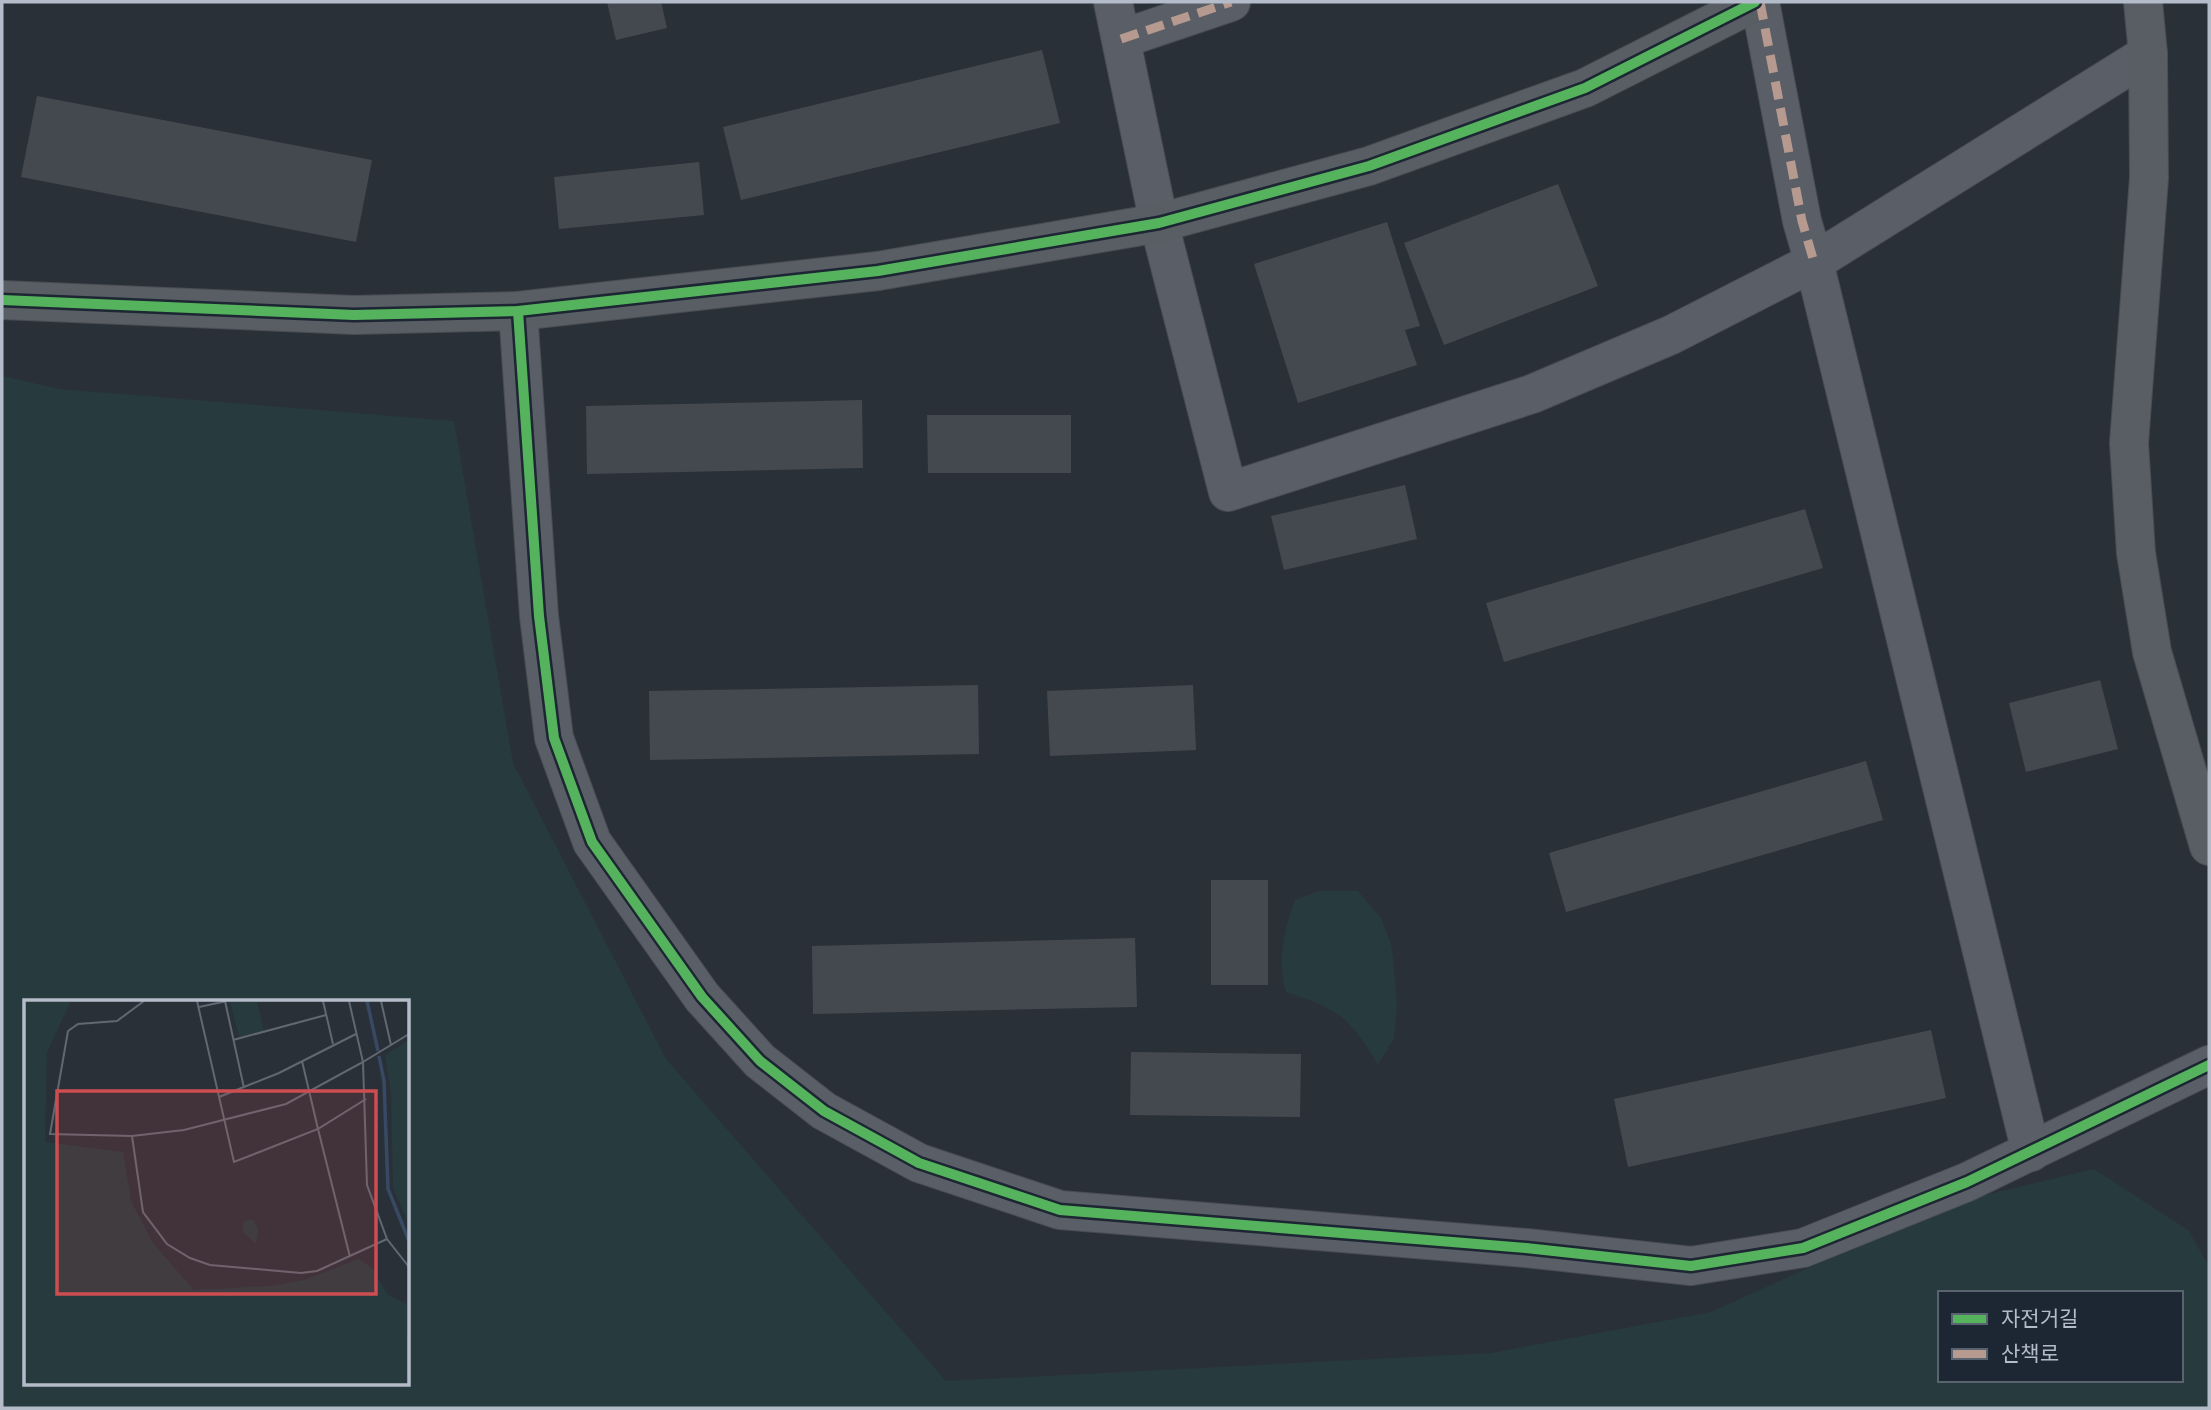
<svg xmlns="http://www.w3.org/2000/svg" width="2211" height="1410" font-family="'Alegreya Sans','Noto Sans KR',sans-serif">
<rect width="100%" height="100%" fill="#2a3038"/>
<g fill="#273a3e" fill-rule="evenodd">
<path d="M2 376 60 389 454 421 513 763 666 1059 946 1381 1491 1353 1711 1312 1952 1203 2094 1169 2188 1230 2209 1266V1408H2ZM26 1002H408V1384H26ZM1940 1293H2181V1380H1940Z"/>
<path d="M1319 891H1358L1381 918 1391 944 1393 957 1397 1005 1394 1039 1378 1064C1348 1016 1340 1010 1286 992 1277 963 1284 929 1295 900Z"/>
</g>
<g fill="#444950">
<polygon points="607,2 661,2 667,28 616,40"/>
<polygon points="1042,50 1060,123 741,200 723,127"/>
<polygon points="37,96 372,160 356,242 21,177"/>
<polygon points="699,162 704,215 559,229 554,177"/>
<polygon points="1558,184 1598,286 1444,345 1404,243"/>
<polygon points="1387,222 1420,326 1405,330 1417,365 1298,403 1254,264"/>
<polygon points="862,400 863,468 587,474 586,406"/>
<polygon points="927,415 1071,415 1071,473 928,473"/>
<polygon points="1405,485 1417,539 1284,570 1271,516"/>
<polygon points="1805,509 1823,568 1504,662 1486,603"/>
<polygon points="2100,680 2118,749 2026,772 2009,703"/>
<polygon points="978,685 979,754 650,760 649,691"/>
<polygon points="1193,685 1196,750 1050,756 1047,691"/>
<polygon points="1866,761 1883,820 1566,912 1549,853"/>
<rect x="1211" y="880" width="57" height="105"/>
<polygon points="1135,938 1137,1007 813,1014 812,946"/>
<polygon points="1931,1030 1946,1098 1628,1167 1614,1099"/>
<polygon points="1131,1052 1301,1054 1300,1117 1130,1115"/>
</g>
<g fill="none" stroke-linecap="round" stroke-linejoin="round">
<g stroke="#484c53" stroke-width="40">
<g id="street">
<polyline points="1113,2 1159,223 1228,492 1532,394 1671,335 1814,262 1802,221 1760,2"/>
<polyline points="1121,39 1231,2"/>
<polyline points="518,311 539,616 554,738 592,842 702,997 760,1061 824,1111 919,1163 1060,1210 1526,1248 1691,1266 1803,1248 1967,1182 2209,1065"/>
<polyline points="2031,1152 1814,262 2148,54"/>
</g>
</g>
<g stroke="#484c53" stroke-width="40">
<g id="secondary">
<polyline points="2143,2 2148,54 2149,178 2129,443 2136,553 2152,652 2209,846"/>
<polyline points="2,300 354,315 518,311 878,271 1159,223 1369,166 1585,88 1755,2"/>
</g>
</g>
<use href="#street" stroke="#5a5e66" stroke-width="38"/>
<use href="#secondary" stroke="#595d64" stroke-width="38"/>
<g stroke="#b69a8f" stroke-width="9" stroke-dasharray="18 9" stroke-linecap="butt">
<polyline points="1760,2 1802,221 1814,262"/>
<polyline points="1121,39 1231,2"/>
</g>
<g stroke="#1d2633" stroke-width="15">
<g id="cycleway">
<polyline points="2,300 354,315 518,311 878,271 1159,223 1369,166 1585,88 1755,2"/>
<polyline points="518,311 539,616 554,738 592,842 702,997 760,1061 824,1111 919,1163 1060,1210 1526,1248 1691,1266 1803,1248 1967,1182 2209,1065"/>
</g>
</g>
<use href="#cycleway" stroke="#56b35d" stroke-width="10"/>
</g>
<g transform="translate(24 1000)">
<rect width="385" height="385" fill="#2a3038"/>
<path d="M0 1H47L23 52 21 142 99 152 107 201 129 243 170 290 248 286 280 280 335 259 348 268 364 295 383 304 385 384H0ZM233 1 240 31 215 37 206 2ZM385 40V225L369 188 367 94 361 55ZM229 219 234 229 232 244 218 231 220 221Z" fill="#273a3e"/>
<path fill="none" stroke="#384963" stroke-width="3.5" d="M343 1 354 51M355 56 360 81 364 189 385 241"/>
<path fill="none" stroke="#616872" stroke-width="2" d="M120 1 93 21 54 24 44 31 26 134 108 136 160 130 262 104 339 62 325 1M173 1 210 162 294 129 278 61M201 1 220 88M299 1 309 44M357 1 367 45M175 7 203 1M385 34 339 62 343 185 363 239 385 267M209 40 302 15M195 97 255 73 332 34M108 136 119 212 143 244 166 258 186 265 277 273 293 271 363 239M326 257 294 129 342 99"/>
<path fill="#ce4d50" fill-opacity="0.15" stroke="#ce4d50" stroke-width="3.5" d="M33 91H352V294H33Z"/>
<rect width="385" height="385" fill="none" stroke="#b4bcc9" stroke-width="3.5"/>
</g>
<rect width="2211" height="1410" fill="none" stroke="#b4bcc9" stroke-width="7"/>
<rect x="1938" y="1291" width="245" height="91" fill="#1d2633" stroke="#59626f" stroke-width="2"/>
<rect x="1952" y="1314" width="35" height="10" fill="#56b35d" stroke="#59626f" stroke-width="2"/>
<text x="2001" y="1326" font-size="21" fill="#b4bcc9">자전거길</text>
<rect x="1952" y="1349" width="35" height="10" fill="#b69a8f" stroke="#59626f" stroke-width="2"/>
<text x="2001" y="1361" font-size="21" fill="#b4bcc9">산책로</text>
</svg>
